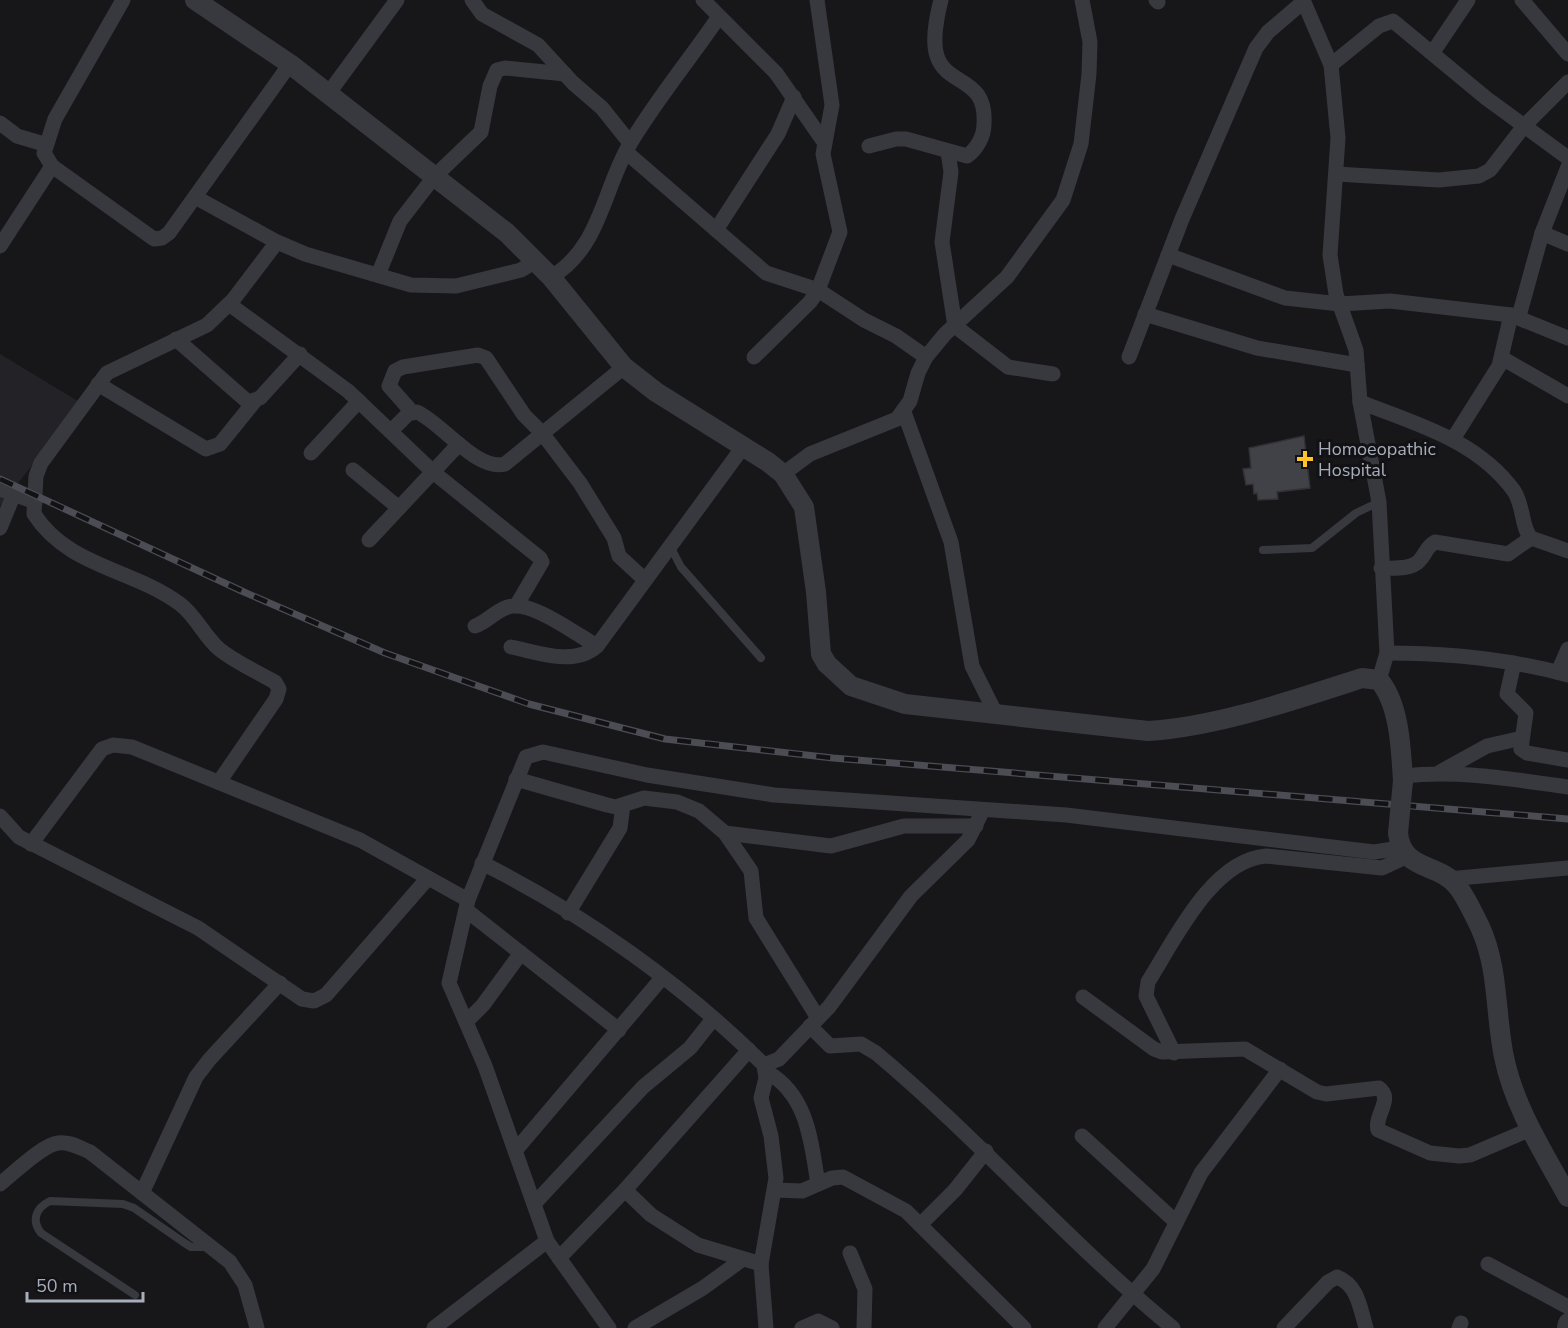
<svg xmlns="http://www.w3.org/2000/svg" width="1568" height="1328" font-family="'Nunito Sans',sans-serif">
<rect width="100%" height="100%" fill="#17171a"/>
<polygon fill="#232327" points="0,354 81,403 0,506"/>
<polygon fill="#414247" stroke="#313136" stroke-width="1.5" points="1304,436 1310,488 1277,492 1278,499 1258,500 1257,493 1254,494 1253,484 1246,485 1243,469 1251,468 1249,448"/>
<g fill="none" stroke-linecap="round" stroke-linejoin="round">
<g stroke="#38393f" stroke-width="8">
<polyline points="670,546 681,567 761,658"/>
<polyline points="1263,550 1312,548 1356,513 1379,502"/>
<path d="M135 1295 41 1233C31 1220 36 1208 50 1201L123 1204 134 1208 183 1242 191 1247H208"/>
</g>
<g stroke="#38393f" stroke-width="15">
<polyline points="123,0 55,119 44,153 52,166 154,239 162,238 169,233 290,64"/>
<polyline points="472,0 482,14 538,45 573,83 602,108 630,143"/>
<polyline points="703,0 776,73 824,142"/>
<polyline points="1156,0 1158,2"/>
<polyline points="1303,0 1331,65 1338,138 1330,255 1336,294 1356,350 1360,402 1379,502 1387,653 1379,680"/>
<polyline points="1522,0 1568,54"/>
<polyline points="1433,52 1468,0"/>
<polyline points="1331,65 1379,26 1393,21 1486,98 1568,158"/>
<polyline points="328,94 397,0"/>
<polyline points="0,123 17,136 44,144"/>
<path d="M869 146 896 139H906L967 156C977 149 984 136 984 124 987 76 947 87 937 56 932 41 937 15 941 0"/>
<polyline points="626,152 766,273 818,290 864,320 896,336 926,357"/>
<polyline points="948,152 951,172 942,242 955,326 1008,367 1053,374"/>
<polyline points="1336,174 1439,180 1479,176 1490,170 1524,126 1568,82"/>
<polyline points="195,197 277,242 305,254 411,285 456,286 521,270 534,262"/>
<polyline points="716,230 778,134 794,97"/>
<polyline points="1542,233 1568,244"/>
<polyline points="0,246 52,166"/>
<polyline points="1168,255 1285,298 1340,304 1390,301 1511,315 1568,338"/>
<polyline points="378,275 400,221 434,177 481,132 490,86 497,70 505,68 565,74"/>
<path d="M551 277C601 248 603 188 631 142 657 99 690 59 718 18"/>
<polyline points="229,304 348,391 433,472 540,558 542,562 516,606"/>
<polyline points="1145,314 1257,348 1357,365"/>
<polyline points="1519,316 1542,233 1568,167"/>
<polyline points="176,339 248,402 260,398 300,354"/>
<polyline points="754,357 810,302 818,290 840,232 823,154 832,105 817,0"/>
<polyline points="1129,357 1182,219 1256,48 1268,32 1303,2"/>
<polyline points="1502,358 1568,396"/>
<polyline points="98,384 206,449 220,444 254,402"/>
<path d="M1360 402C1416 424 1477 440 1514 491 1524 506 1521 527 1531 538L1568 551"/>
<polyline points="412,412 389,386 395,371 403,367 478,355 486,358 524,415 542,433 580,483 614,538 619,556 644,579"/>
<polyline points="904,412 951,542 972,666 997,716"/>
<path d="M391 431 408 414 417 412C442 423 477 472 505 464L624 367"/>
<polyline points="1453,439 1499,366 1511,315"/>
<polyline points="311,453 359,401"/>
<polyline points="353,470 399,508"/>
<polyline points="783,474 810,454 897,419 910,401 918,373 926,357 945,334 1007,277 1063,200 1081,144 1089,74 1090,42 1082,0"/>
<polyline points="0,489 35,502"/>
<polyline points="0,528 14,494"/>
<polyline points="369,540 459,444"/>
<path d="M1381 568C1392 568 1411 570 1419 561 1426 554 1426 547 1435 542L1508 554 1531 538"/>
<path d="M475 626C487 622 495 611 508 607 530 599 577 635 597 646"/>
<path d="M511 647C537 652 574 667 597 646L743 447"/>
<path d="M1387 653C1449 653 1509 659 1568 675"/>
<polyline points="1514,663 1507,694 1526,713 1521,749 1527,753 1568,760"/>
<polyline points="1558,672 1568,649"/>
<polyline points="1440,772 1487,746 1522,738"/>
<path d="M1402 776C1462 770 1509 779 1568 787"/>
<polyline points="516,779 607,805 616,807 644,798 677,802 699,811 725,833 751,871 756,918 818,1018"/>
<path d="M219 782 276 699 279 689 275 682C257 672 235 662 219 649 204 636 196 616 180 604 133 569 68 567 34 514L36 476 41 463 107 373 207 325 233 300 277 242"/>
<polyline points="0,816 19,837 198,928 302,999 314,1001 326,995 428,878"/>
<polyline points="725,833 831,846 904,826 976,826"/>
<polyline points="31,844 102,749 113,745 132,747 360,840 468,900"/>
<path d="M482 863C582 913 685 986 764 1065L766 1078 761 1098 771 1136 776 1178 761 1264 766 1328"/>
<polyline points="1448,879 1568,868"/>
<polyline points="466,910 619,1030"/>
<polyline points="568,913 620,828 623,805"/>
<path d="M1083 997 1154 1049 1162 1052 1245 1049 1317 1092 1326 1094 1379 1088C1394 1099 1374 1115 1378 1130L1430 1153 1459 1156 1470 1155 1531 1129"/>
<polyline points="466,1022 483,1005 521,953"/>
<path d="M810 1026 830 1046 861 1044 876 1053C980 1140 1069 1243 1173 1328"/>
<path d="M1174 1053 1146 996 1148 982C1174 941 1212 860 1266 856L1382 868 1408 856"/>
<polyline points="764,1065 779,1059 829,1007 911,896 968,840 983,810"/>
<path d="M767 1072C808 1095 811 1142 818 1184"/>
<polyline points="1082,1136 1176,1222"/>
<polyline points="515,1151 662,978"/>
<path d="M0 1184C14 1173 42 1145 58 1143 69 1141 80 1148 90 1152L230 1262 245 1285 257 1328"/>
<polyline points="625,1190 651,1215 698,1245 761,1264"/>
<polyline points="775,1190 802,1191 832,1178 843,1177 906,1211 1024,1328"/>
<polyline points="142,1193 196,1077 209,1060 280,983"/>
<polyline points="534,1204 643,1087 690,1048 713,1019"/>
<polyline points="920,1225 955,1190 986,1151"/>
<polyline points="850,1253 865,1289 864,1328"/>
<polyline points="559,1258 625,1190 749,1050"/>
<polyline points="1488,1264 1568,1307"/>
<polyline points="434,1328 547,1241"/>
<polyline points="609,1328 547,1241 485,1066 449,983 468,900 526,757 543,752 647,775 774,795 1066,815 1374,852 1400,848"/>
<polyline points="635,1328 703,1288 743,1259"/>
<polyline points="802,1328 818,1321 832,1328"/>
<polyline points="1105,1328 1153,1269 1201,1173 1280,1069"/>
<path d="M1284 1328 1328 1282 1337 1277C1358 1285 1360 1308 1366 1328"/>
<polyline points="1459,1328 1461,1323"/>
</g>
<g stroke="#38393f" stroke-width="20">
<path d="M195 0 290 64 507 233 551 277 624 367 656 392 768 462 783 474 804 507 816 592 821 654 827 664 851 686 905 704 1148 731C1216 727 1297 699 1362 678L1379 680C1400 705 1401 750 1403 781"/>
<path d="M1398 833C1402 872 1439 862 1458 887 1467 899 1474 915 1480 927 1499 968 1495 1014 1504 1057 1514 1107 1544 1153 1568 1197"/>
<polyline points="1567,1328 1568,1323"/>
</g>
<g stroke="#4b4c54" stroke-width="7">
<polyline id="rail" points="0,479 244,592 385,653 529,704 665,739 833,758 1568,819"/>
</g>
<use href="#rail" stroke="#121215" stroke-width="4.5" stroke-dasharray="14" stroke-linecap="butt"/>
<polyline stroke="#38393f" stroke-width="20" points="1398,833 1403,781"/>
</g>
<path fill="#ffc22a" stroke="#121215" stroke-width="2" d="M1302 450h6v6h6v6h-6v6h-6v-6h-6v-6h6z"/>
<g text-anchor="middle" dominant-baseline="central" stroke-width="6" stroke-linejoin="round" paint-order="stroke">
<g font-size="18" fill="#a8adbb" stroke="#121215" text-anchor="start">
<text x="1318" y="449">Homoeopathic<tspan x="1318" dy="21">Hospital</tspan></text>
</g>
</g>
<path d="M27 1292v9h116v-9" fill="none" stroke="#a8adbb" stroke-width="3"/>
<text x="36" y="1292" font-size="18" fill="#a8adbb" stroke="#121215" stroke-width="4.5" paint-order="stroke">50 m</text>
</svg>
